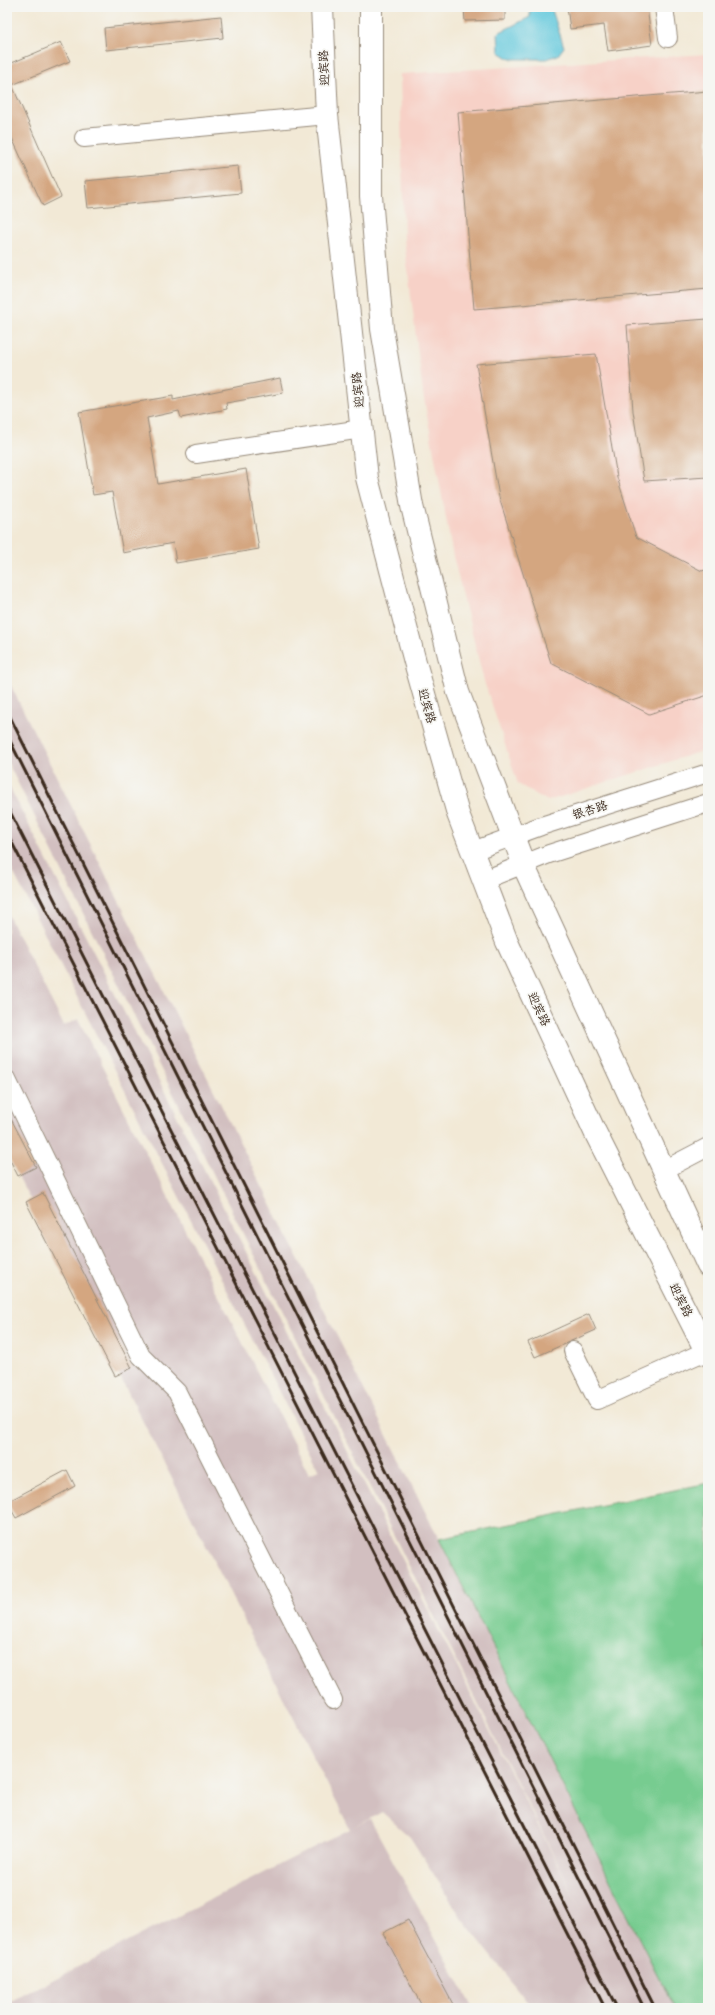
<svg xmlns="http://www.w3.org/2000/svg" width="715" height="2015" font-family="'Comic Neue','LXGW WenKai TC',sans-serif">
<rect width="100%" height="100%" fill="#f6f6f2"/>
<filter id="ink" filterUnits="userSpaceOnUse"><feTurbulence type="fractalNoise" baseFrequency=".025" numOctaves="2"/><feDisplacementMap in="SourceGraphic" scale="8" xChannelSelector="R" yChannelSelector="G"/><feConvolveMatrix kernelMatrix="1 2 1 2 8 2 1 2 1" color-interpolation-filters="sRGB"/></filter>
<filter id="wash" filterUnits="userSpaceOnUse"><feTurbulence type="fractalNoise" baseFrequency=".012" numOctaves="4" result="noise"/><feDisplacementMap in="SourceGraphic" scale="16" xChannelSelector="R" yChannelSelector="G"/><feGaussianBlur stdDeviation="0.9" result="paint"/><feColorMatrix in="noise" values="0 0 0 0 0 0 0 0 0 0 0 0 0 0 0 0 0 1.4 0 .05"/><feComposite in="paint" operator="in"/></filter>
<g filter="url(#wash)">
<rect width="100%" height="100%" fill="#f2e9d6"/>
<polygon fill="#f7d1c7" points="708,54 708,749 548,801 518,784 484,681 453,556 423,393 404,239 400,74"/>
<polygon fill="#d2bfc0" points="7,678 674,2008 532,2008 461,1917 410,1837 382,1812 350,1829 370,1819 473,2008 7,2008 7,2003 350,1829 7,1154 7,913 64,1026 78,1019 309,1474 319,1470 7,860 7,782 591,1930 7,761"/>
<polygon fill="#77cc90" stroke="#597b57" points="708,1483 708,2008 674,2008 439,1539"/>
<polygon fill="#5fc7dc" stroke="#4d787d" points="530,7 551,7 564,47 558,55 547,59 510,59 499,52 498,33 530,17"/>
<g id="blocks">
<g fill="#d4a680">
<polygon points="505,7 505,20 465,21 464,8"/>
<polygon points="567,7 647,7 652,45 608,51 604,25 570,29"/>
<polygon points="221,16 223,38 106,50 104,28"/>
<polygon points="61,42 70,61 12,85 61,197 43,206 7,127 7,65"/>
<polygon points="708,91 708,289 474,309 458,112"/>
<polygon points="238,166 241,193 88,208 85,181"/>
<polygon points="708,319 708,477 644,481 633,411 627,325"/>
<polygon points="596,354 617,477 636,537 702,571 708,569 708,695 649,714 551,663 499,497 476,364"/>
<polygon points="280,378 283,393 226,403 227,409 181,418 179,411 147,418 158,484 246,469 259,549 176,563 173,543 123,553 112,492 93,495 79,412 173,396 173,400"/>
<polygon points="7,1111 36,1167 18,1176 7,1154"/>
<polygon points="43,1193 132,1368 115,1376 26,1202"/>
<polygon points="589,1314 596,1330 535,1357 528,1342"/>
<polygon points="67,1470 75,1486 16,1518 7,1502"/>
<polygon points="408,1920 455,2008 423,2008 383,1933"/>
</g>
</g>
</g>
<g filter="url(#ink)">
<use href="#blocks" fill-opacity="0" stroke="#968a7a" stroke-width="1"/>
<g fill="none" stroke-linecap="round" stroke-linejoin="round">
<g stroke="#968a7a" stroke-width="20">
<g id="minor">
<polyline points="664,7 668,38"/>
<polyline points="84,138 327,115"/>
<polyline points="196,454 362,429"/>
<polyline points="473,851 541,826 708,773"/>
<polyline points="484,880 549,854 708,803"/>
<polyline points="7,1080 141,1356 177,1392 333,1700"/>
<polyline points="664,1170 708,1147"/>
<polyline points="573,1351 597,1400 706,1351"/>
</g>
</g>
<g stroke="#968a7a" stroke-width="24">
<g id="major">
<polyline points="322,7 327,115 367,478 415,662 458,814 507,942 595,1132 708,1355"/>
<polyline points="371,7 371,196 382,329 412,506 458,692 527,873 708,1266"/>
</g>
</g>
<use href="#minor" stroke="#fff" stroke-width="18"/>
<use href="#major" stroke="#fff" stroke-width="22"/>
<g stroke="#3b2a1e" stroke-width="3">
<polyline points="7,711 655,2008"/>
<polyline points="7,735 644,2008"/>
<polyline points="7,806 617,2008"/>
<polyline points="7,833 605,2008"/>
</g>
</g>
</g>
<g text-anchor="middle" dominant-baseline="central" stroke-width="3.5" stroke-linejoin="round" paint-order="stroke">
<g font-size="12" fill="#3b2a1e" stroke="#f6f6f2">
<text transform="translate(324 68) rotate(-93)">迎宾路</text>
<text transform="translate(358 390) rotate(-96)">迎宾路</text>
<text transform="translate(427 706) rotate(74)">迎宾路</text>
<text transform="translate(590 810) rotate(-18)">银杏路</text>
<text transform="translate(539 1009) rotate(65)">迎宾路</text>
<text transform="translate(681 1300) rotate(63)">迎宾路</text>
</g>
</g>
<rect width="715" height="2015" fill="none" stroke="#f6f6f2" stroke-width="24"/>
</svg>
